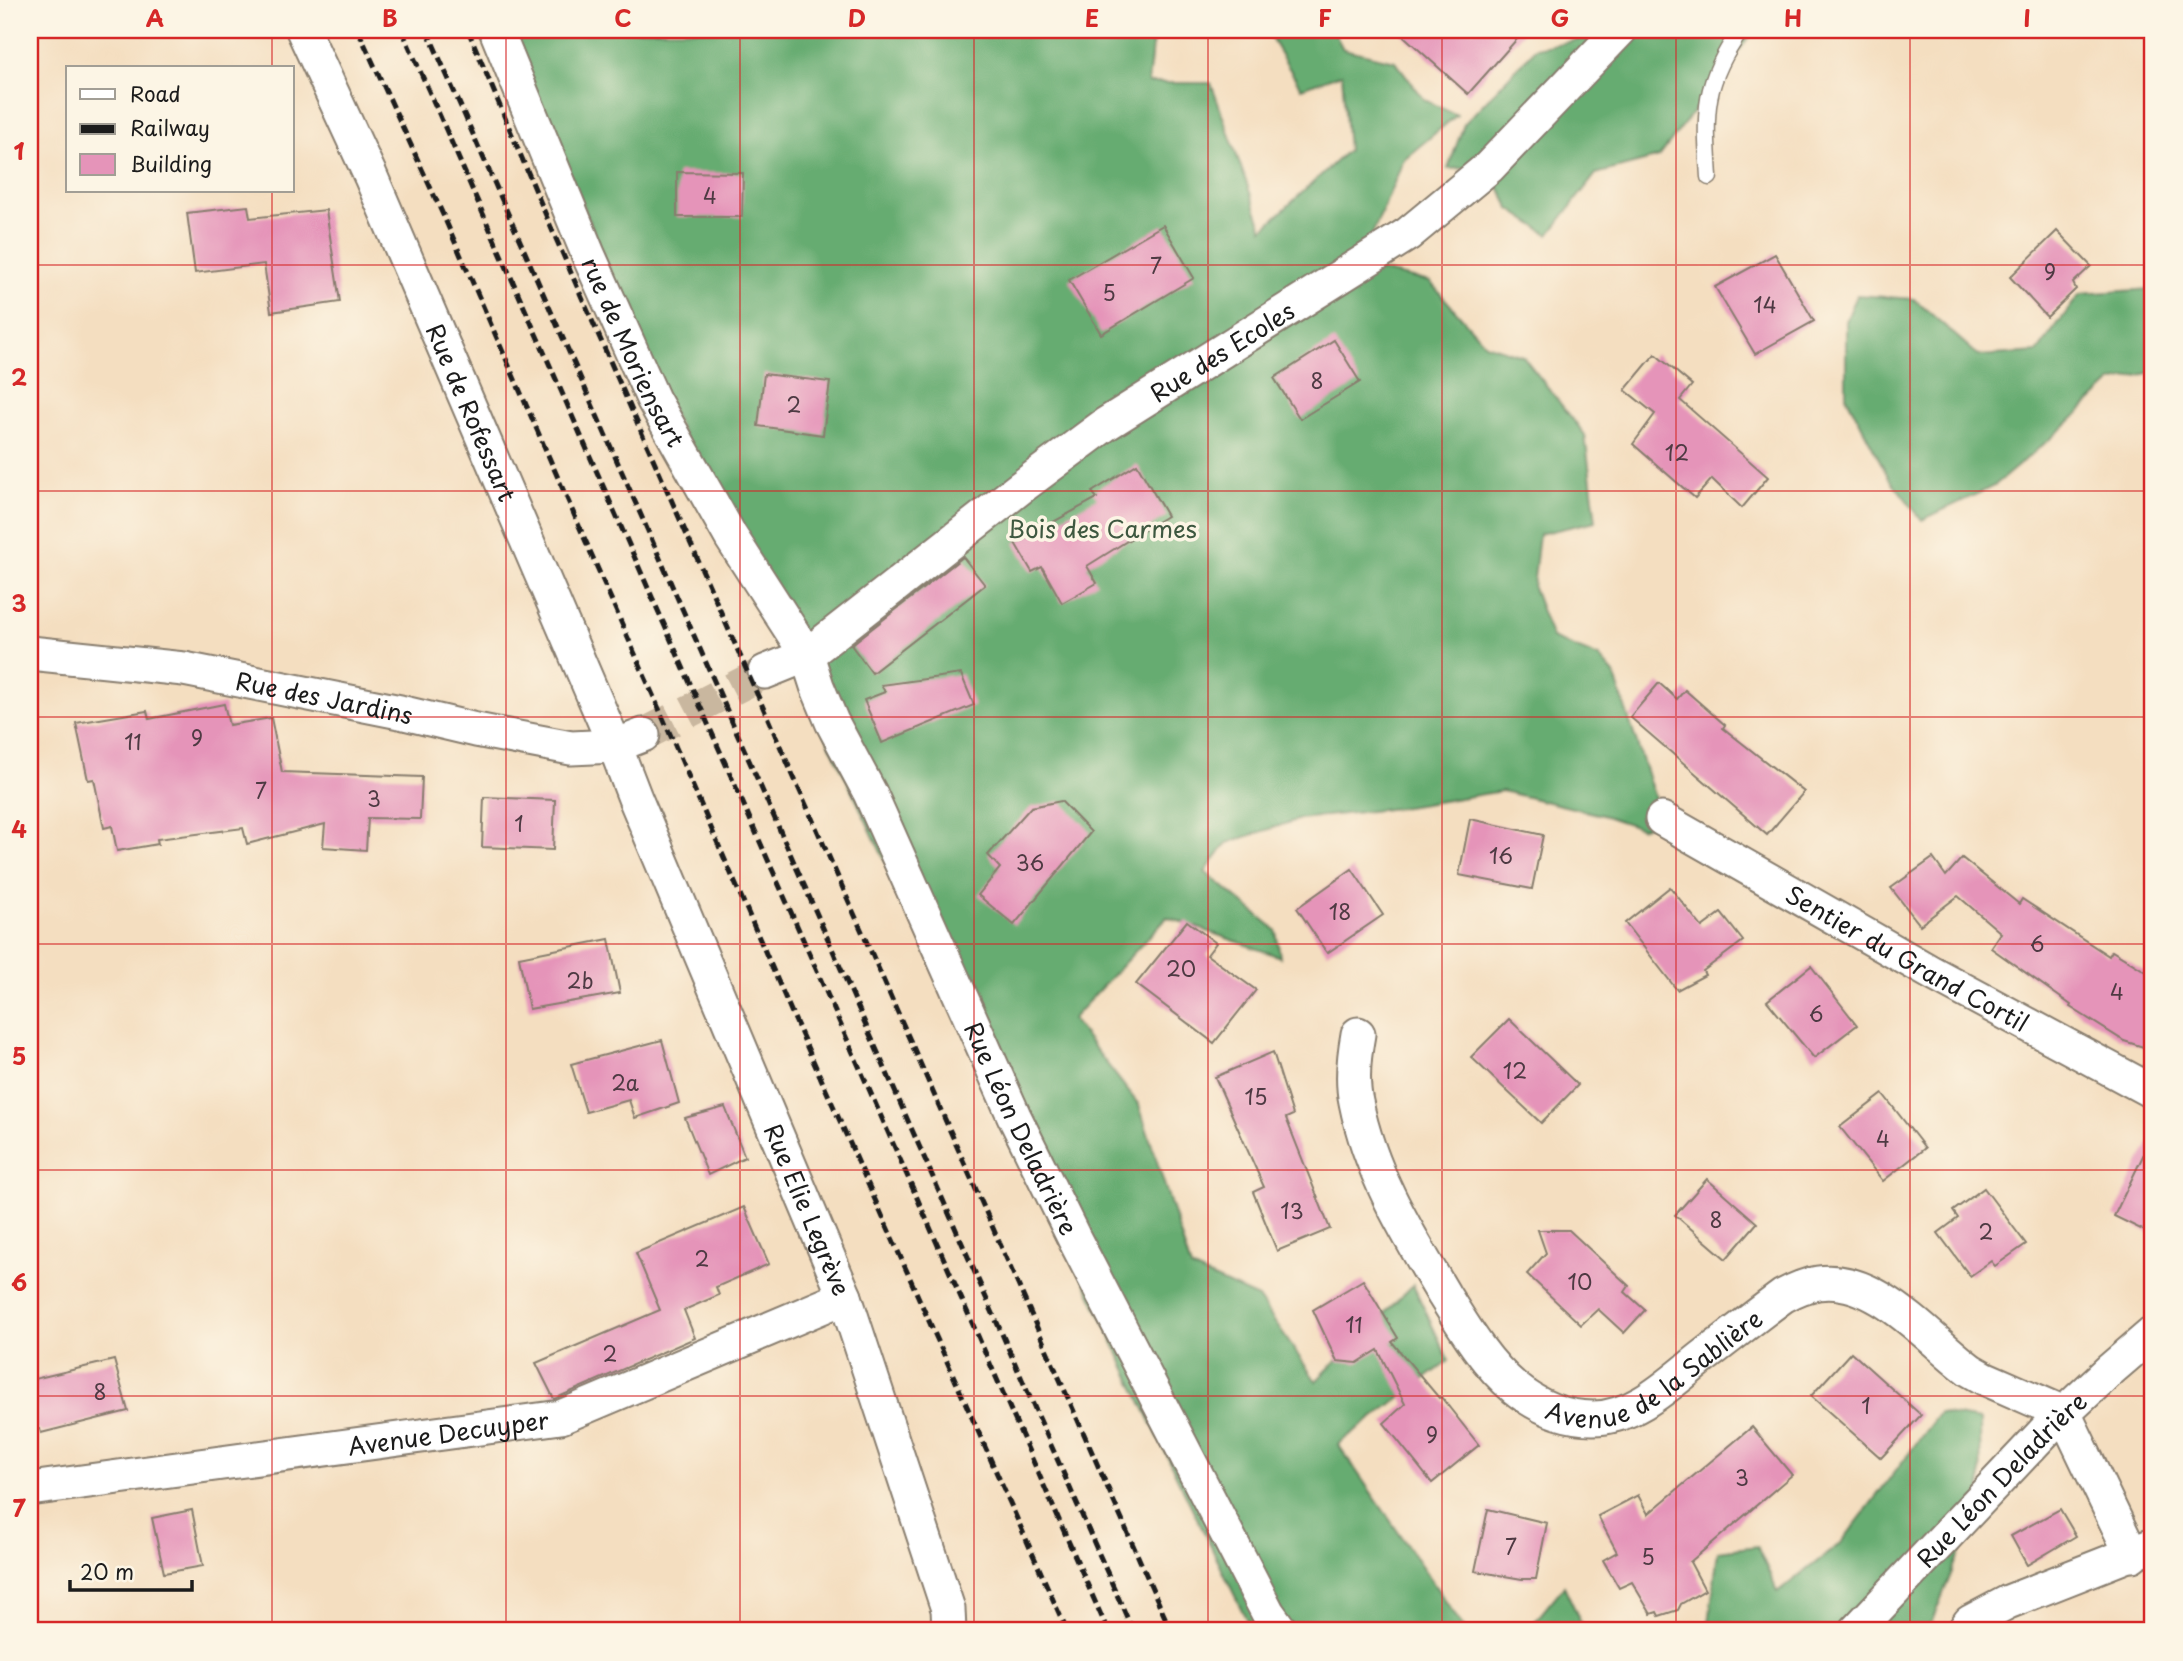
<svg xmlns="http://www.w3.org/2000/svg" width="2183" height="1661" font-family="'Playpen Sans',sans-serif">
<rect width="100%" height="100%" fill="#fcf5e5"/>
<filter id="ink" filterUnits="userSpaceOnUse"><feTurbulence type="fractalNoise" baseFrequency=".0143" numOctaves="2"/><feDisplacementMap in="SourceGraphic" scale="14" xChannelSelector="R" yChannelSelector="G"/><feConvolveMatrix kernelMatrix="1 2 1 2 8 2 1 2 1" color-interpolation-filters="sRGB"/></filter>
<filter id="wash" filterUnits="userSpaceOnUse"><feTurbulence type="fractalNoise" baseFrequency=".00686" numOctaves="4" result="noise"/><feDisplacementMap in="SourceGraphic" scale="28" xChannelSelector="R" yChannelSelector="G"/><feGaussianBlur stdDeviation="1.57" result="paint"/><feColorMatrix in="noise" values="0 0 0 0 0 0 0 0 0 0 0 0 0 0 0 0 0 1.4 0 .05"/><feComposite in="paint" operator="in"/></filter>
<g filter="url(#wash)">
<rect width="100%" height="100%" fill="#f4dec0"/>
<g fill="#66ac71" stroke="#416446" stroke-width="2">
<polygon points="510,30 1154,30 1148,83 1211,83 1263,229 1348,150 1342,74 1301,88 1266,30 1333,30 1343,49 1395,61 1425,100 1457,115 1404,159 1359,266 1430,282 1485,344 1523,356 1585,435 1596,521 1539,534 1533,588 1552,638 1599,657 1614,674 1662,819 1641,828 1602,815 1502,791 1406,807 1300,819 1227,843 1205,872 1276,930 1280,957 1167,917 1072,1019 1139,1105 1191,1268 1258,1298 1316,1381 1413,1285 1449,1361 1338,1444 1466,1631 1252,1631 1178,1479 643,350"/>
<polygon points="1602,30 1809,30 1797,35 1754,31 1659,157 1596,174 1549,235 1510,209 1489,167 1448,169 1464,124 1536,48 1594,37"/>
<polygon points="2150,289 2153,292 2153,372 2112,382 2063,428 1994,486 1922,520 1888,476 1846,396 1846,321 1857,295 1914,299 1979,356 2037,352 2080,294"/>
<polygon points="1939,1413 1980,1420 1981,1500 1928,1631 1708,1631 1718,1551 1757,1546 1778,1592 1841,1543"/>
<polygon points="1564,1586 1585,1631 1527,1631"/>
</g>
<g id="blocks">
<g fill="#e594b9">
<polygon points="1397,30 1525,30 1468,94"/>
<polygon points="677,172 743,173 742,217 677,217"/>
<polygon points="248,206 250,218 326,210 340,302 271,312 264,264 195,273 187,213"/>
<polygon points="1163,225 1194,278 1101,334 1069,280"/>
<polygon points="2057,231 2091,266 2073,283 2076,289 2047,317 2010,277"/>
<polygon points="1775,254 1814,321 1755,354 1715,287"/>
<polygon points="1334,340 1360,382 1300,419 1274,378"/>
<polygon points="1655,354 1692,385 1680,400 1768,477 1742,508 1712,479 1695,498 1633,444 1655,414 1625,390"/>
<polygon points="764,374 830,382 823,435 758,426"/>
<polygon points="1137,464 1167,516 1087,566 1097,583 1062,603 1042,567 1032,572 1015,543 1097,498 1092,492"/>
<polygon points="963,557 985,585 872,673 851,645"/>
<polygon points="961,674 974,705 882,743 864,700 885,692 881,685"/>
<polygon points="1659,683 1677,699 1685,690 1725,725 1723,728 1804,792 1767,835 1630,717"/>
<polygon points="224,704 229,725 271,718 282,772 422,777 420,819 368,818 366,850 323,847 325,824 247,844 243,828 157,839 158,844 117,851 112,826 104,828 94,779 88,780 76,723 147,711 149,719"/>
<polygon points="484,797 555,800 553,850 482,847"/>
<polygon points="1061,801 1091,832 1014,925 978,895 1000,868 988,855 1031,807"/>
<polygon points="1470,819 1543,835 1532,889 1459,875"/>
<polygon points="1933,858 1946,876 1962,858 2019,904 2022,899 2109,956 2112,951 2153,976 2153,1050 2124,1041 2070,1007 2071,1005 1991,948 2001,933 1958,896 1920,925 1891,888"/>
<polygon points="1352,869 1383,915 1327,953 1297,908"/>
<polygon points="1670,887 1702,927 1721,913 1743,941 1703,971 1705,975 1677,990 1625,923"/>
<polygon points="1187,921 1216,943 1207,955 1256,990 1214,1043 1136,984"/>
<polygon points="609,939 620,993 529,1009 519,957"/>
<polygon points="1811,966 1857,1025 1814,1058 1767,1001"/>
<polygon points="1509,1019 1578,1085 1541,1123 1471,1057"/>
<polygon points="662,1040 679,1103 635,1118 629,1100 586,1112 571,1064"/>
<polygon points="1273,1052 1293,1115 1286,1118 1330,1229 1277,1251 1253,1192 1264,1187 1215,1077"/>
<polygon points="1883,1094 1925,1148 1883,1181 1840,1127"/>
<polygon points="725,1107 745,1157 708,1175 685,1118"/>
<polygon points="2153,1135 2153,1235 2114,1216"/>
<polygon points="1707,1179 1757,1223 1726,1259 1675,1215"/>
<polygon points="1984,1188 2026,1244 1995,1266 1991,1261 1970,1276 1938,1233 1958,1218 1953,1211"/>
<polygon points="744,1207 769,1264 716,1287 719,1295 684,1310 695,1338 554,1399 536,1363 660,1310 636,1253"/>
<polygon points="1538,1230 1569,1230 1629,1286 1625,1292 1645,1310 1624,1333 1598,1309 1581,1325 1527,1274 1546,1253"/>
<polygon points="1363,1280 1398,1338 1392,1342 1439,1398 1441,1397 1479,1445 1432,1483 1384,1423 1405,1404 1378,1350 1357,1363 1337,1361 1313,1310"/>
<polygon points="1851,1352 1921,1415 1881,1458 1811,1396"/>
<polygon points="114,1360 128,1411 41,1433 40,1429 30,1431 30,1380"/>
<polygon points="1752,1427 1792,1475 1690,1562 1705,1590 1681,1604 1678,1610 1659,1616 1657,1612 1651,1614 1632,1582 1619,1588 1603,1560 1617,1552 1598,1516 1638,1495 1648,1514"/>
<polygon points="1488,1509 1547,1523 1536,1579 1522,1579 1475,1571"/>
<polygon points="2060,1509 2076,1536 2027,1565 2011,1536"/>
<polygon points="192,1510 203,1566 164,1573 152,1518"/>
</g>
</g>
</g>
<g filter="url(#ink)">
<use href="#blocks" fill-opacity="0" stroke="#887d6e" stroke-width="2"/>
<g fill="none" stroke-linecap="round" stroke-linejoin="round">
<polyline stroke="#c9b79f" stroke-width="33" stroke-dasharray="33 17" stroke-linecap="butt" points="643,735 765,672"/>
<g stroke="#887d6e" stroke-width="19">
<path id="service" d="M1709 177C1705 113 1702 84 1741 30"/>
</g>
<g stroke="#887d6e" stroke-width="37">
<g id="minor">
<path id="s1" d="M303 30 371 177 615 746 635 798 845 1297 948 1609 949 1631"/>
<path id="s2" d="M496 30 588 254 653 399 731 537 807 655 817 686 832 722 870 793 1014 1116 1075 1240 1268 1613 1281 1631"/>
<path id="s3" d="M30 653 184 669 400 712 476 730 571 748 615 746 643 735"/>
<path id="s4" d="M765 672 807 655 1020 488 1106 424 1408 234 1489 167 1620 30"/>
<path id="s5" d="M1662 819 1932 973 2153 1092"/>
<path id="s6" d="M1358 1034C1354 1056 1351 1080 1356 1102 1370 1173 1408 1234 1444 1295 1464 1327 1485 1363 1515 1388 1537 1406 1564 1418 1593 1418 1637 1418 1674 1379 1707 1354 1732 1335 1757 1315 1783 1296 1794 1290 1805 1285 1818 1283 1876 1274 1928 1339 1970 1370L1984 1378 2064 1413 2132 1555"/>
<path id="s7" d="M30 1489 561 1417 845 1297"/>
<path id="s8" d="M1856 1631 2047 1429 2110 1370 2153 1333"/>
<polyline points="1964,1631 1970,1622 2008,1602 2153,1545"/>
</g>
</g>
<use href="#service" stroke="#fff" stroke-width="16"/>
<use href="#minor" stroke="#fff" stroke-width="33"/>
<g stroke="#1c1c1c" stroke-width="5" stroke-dasharray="10 5" stroke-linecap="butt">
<polyline points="358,30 444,217 795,1020 1067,1631"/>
<polyline points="402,30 1108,1631"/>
<polyline points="427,30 1133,1631"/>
<polyline points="468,30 553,232 1171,1631"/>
</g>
</g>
</g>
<path fill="none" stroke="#d62828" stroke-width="2" stroke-opacity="0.55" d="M272 30V68M506 30V1631M740 30V1631M974 30V1631M1208 30V1631M1442 30V1631M1676 30V1631M1910 30V1631M272 191V1631M30 265H2153M30 491H2153M30 717H2153M30 944H2153M30 1170H2153M30 1396H2153"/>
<g text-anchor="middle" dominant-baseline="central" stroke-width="7" stroke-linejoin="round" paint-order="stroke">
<g font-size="21" fill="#4e3a43">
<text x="710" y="195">4</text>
<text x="1156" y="265">7</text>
<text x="2050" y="271">9</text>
<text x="1109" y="292">5</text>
<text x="1765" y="304">14</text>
<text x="1317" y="380">8</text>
<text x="794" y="404">2</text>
<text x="1677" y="452">12</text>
<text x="197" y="737">9</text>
<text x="133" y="741">11</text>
<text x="261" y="790">7</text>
<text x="374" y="798">3</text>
<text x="519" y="823">1</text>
<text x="1501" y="855">16</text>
<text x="1030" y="862">36</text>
<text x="1340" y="911">18</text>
<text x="2037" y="943">6</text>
<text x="1181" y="968">20</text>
<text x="580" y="980">2b</text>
<text x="2117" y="991">4</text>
<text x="1816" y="1013">6</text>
<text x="1515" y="1070">12</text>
<text x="625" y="1082">2a</text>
<text x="1256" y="1096">15</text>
<text x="1883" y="1138">4</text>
<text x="1292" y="1210">13</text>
<text x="1716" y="1219">8</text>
<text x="1986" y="1231">2</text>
<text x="702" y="1258">2</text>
<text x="1580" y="1281">10</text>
<text x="1354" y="1324">11</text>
<text x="610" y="1353">2</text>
<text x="100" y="1391">8</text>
<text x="1866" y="1405">1</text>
<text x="1432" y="1434">9</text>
<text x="1742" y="1477">3</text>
<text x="1511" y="1546">7</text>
<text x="1648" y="1556">5</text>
</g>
<g font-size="24" fill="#1c1c1c" stroke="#fcf5e5">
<text stroke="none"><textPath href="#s2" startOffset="350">rue de Moriensart</textPath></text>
<text stroke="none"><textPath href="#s4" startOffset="560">Rue des Ecoles</textPath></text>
<text stroke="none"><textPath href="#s1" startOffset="418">Rue de Rofessart</textPath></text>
<text stroke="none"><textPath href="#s3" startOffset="298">Rue des Jardins</textPath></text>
<text stroke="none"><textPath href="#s5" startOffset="282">Sentier du Grand Cortil</textPath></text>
<text stroke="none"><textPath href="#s2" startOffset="1220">Rue Léon Deladrière</textPath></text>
<text stroke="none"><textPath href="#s1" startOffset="1283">Rue Elie Legrève</textPath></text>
<text stroke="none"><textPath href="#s6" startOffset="560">Avenue de la Sablière</textPath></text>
<text stroke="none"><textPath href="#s7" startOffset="422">Avenue Decuyper</textPath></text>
<text stroke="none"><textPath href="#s8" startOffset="210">Rue Léon Deladrière</textPath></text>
</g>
<g font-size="24" fill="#3e5840" stroke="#fcf5e5">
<text x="1102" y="528">Bois des Carmes</text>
</g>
</g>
<rect width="2183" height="1661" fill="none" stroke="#fcf5e5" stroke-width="77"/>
<rect x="66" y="66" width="228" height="126" fill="#fcf5e5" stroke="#a29e95" stroke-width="2"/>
<rect x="80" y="89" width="35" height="10" fill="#ffffff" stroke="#a29e95" stroke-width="2"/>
<text x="130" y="102" font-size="21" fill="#1c1c1c">Road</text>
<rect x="80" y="124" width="35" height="10" fill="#1c1c1c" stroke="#a29e95" stroke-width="2"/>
<text x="130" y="136" font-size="21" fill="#1c1c1c">Railway</text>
<rect x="80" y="154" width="35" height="21" fill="#e594b9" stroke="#a29e95" stroke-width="2"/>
<text x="130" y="172" font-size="21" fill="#1c1c1c">Building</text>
<path d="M70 1580v10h122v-10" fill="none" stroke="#1c1c1c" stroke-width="3.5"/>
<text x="80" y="1580" font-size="21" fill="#1c1c1c" stroke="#fcf5e5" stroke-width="5" paint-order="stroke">20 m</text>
<rect x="38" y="38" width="2106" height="1584" fill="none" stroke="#d62828" stroke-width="2.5"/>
<g font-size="23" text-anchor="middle" font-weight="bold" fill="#d62828">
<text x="155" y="27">A</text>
<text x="390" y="27">B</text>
<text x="623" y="27">C</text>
<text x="857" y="27">D</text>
<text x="1092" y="27">E</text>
<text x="1325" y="27">F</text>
<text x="1560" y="27">G</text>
<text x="1793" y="27">H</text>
<text x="2027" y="27">I</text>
<text x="19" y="160">1</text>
<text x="19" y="386">2</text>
<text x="19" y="612">3</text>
<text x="19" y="838">4</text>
<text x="19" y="1065">5</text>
<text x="19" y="1291">6</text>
<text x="19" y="1517">7</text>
</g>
</svg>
